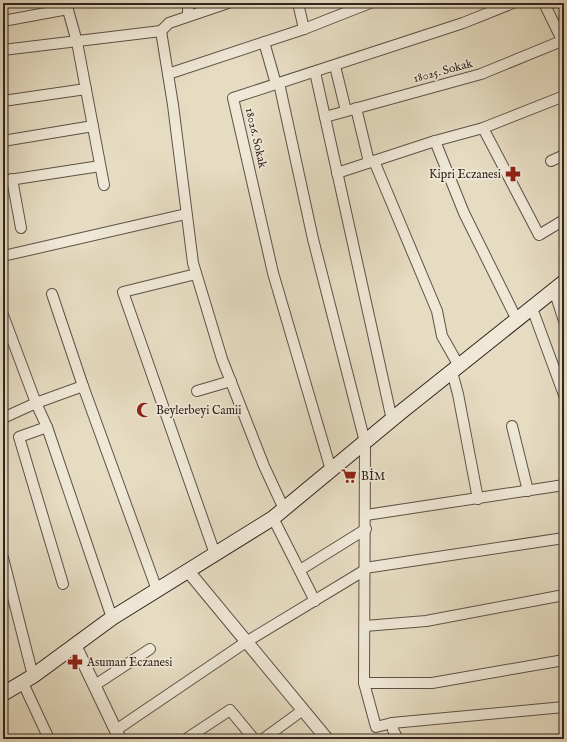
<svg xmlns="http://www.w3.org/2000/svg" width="567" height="742" font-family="'IM FELL English',serif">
<rect width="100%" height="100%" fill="#e6dcc2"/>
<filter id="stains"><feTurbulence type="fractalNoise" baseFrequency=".005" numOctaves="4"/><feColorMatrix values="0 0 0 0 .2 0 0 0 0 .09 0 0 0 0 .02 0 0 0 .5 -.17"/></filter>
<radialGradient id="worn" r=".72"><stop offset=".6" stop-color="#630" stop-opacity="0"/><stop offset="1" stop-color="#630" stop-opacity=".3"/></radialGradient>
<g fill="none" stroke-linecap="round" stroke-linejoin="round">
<g stroke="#5e5247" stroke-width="12">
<g id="minor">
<polyline points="66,3 77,42 104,185"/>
<polyline points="188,3 188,16"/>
<polyline points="298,3 304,29"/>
<polyline points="544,3 564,44"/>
<polyline points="3,21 68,9"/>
<polyline points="161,31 169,23 228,3"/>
<polyline points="264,42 276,84"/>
<polyline points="3,50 161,31 173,105 193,263 222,359 264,466 284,509"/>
<polyline points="335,66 346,111"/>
<polyline points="315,72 392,420"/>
<polyline points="168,74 304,29 370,3"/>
<polyline points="279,83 313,239 365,442 364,683 376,727 392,723 564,707"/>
<polyline points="3,101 86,89"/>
<polyline points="356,108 369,162"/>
<polyline points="325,117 481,74 564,40"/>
<polyline points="483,128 539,235 564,220"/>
<polyline points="3,141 93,126"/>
<polyline points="435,141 464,213 517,320"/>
<polyline points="374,161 437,311 442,336 459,366"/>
<polyline points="551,161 564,155"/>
<polyline points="337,173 435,141 483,128 564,96"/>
<polyline points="12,179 21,228"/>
<polyline points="3,181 100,166"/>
<polyline points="3,256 186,214"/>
<polyline points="196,274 123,292 215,554"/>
<polyline points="554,290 564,321"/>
<polyline points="52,294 83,386 157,590"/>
<polyline points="532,308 564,395"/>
<polyline points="3,315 36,403 47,427 112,618"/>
<polyline points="452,372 458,394 478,499"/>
<polyline points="197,391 231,381"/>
<polyline points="3,418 36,403 83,386"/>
<polyline points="512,426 528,491"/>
<polyline points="47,427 19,437 63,584"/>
<polyline points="331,470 273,273 233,98 463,23 513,3"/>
<polyline points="366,515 564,485"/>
<polyline points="273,518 315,601"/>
<polyline points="3,558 33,676"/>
<polyline points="365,568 564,538"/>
<polyline points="300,570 366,529"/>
<polyline points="365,626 426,621 564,595"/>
<polyline points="23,683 49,739"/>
<polyline points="364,683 432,683 564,660"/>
<polyline points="95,685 150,649"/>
<polyline points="392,723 393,730 398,739"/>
<polyline points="116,730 246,642 365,570"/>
<polyline points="186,739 230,710 254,739"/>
<polyline points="263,739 303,710"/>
</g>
</g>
<g stroke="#5e5247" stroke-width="14">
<g id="tertiary">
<polyline points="188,571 327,739"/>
<polyline points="75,645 120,739"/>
</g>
</g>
<g stroke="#30241e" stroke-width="16">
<polyline id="secondary" points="3,694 33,676 112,618 273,518 401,412 564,282"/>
</g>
<use href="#minor" stroke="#efe8d7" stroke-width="10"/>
<use href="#tertiary" stroke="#efe8d7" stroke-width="12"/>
<use href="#secondary" stroke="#efe8d7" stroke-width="14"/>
</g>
<defs>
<g id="pharmacy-bare" transform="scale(1.2)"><path d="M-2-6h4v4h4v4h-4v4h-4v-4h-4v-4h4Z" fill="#8f2418" stroke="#efe8d7" stroke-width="2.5" paint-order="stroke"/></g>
<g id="mosque-bare" transform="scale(1.2)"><path d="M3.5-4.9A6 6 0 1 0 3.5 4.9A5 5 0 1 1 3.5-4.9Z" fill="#8f2418" stroke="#efe8d7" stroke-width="2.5" paint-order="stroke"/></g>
<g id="supermarket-bare" transform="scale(1.2)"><path d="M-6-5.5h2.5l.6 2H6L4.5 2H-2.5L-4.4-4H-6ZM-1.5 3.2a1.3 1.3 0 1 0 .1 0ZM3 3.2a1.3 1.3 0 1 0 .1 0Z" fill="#8f2418" stroke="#efe8d7" stroke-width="2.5" paint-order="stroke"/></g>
</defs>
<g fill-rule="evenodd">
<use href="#pharmacy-bare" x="513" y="174"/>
<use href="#mosque-bare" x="144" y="410"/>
<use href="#supermarket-bare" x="349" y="476"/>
<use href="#pharmacy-bare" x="75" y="662"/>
</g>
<g text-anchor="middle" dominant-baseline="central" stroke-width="3.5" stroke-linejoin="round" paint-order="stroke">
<g font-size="12" fill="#30241e" stroke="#efe8d7">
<text transform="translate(443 71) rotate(-15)">18025. Sokak</text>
<text transform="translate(256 138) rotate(77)">18026. Sokak</text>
</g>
<g font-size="12" fill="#30241e" stroke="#efe8d7" text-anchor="start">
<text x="501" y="174" text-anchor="end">Kipri Eczanesi</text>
<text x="156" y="410">Beylerbeyi Camii</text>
<text x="361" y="476">BİM</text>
<text x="87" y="662">Asuman Eczanesi</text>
</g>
</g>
<rect width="567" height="742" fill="none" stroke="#e6dcc2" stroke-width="16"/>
<rect x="4" y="4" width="559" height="734" fill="none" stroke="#30241e" stroke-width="2"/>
<rect x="8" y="8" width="551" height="726" fill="none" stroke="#30241e"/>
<rect width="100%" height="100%" filter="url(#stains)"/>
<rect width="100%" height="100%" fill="url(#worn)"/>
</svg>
